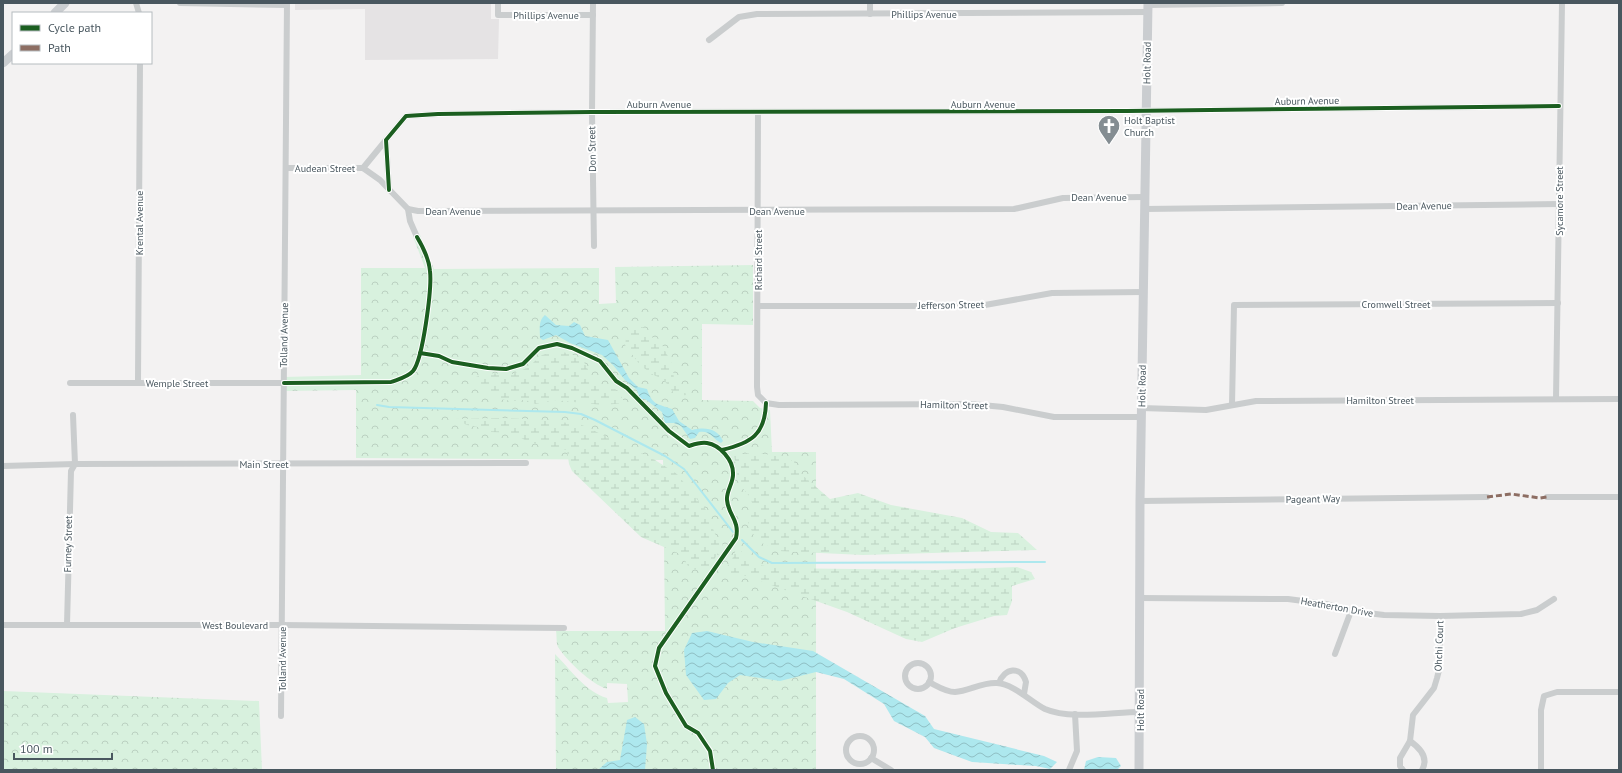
<svg xmlns="http://www.w3.org/2000/svg" width="1622" height="773" font-family="'PT Sans',sans-serif">
<defs>
<pattern id="forest-crowns" width="20" height="18" patternUnits="userSpaceOnUse"><rect width="20" height="18" fill="#d8f1de"/><path d="M2 6a3 3 0 1 1 6 0M12 15a3 3 0 1 1 6 0" fill="none" stroke="#bbd1c1"/></pattern>
<pattern id="wetland-marsh" width="20" height="14" patternUnits="userSpaceOnUse"><rect width="20" height="14" fill="#d8f1de"/><path d="M1 5h8M5 5V1M11 12h8M15 12V8" fill="none" stroke="#bbd1c1"/></pattern>
<pattern id="water-waves" width="16" height="10" patternUnits="userSpaceOnUse"><rect width="16" height="10" fill="#ade8ee"/><path d="M0 5q4-4 8 0t8 0" fill="none" stroke="#8fbfc4"/></pattern>
</defs>
<rect width="100%" height="100%" fill="#f3f2f2"/>
<polygon fill="#e5e3e4" points="295,3 491,3 491,19 499,19 498,59 365,60 365,9 295,10"/>
<g fill="url(#forest-crowns)">
<path d="M420 235 434 269 599 268V304L616 303 615 267 753 265V325L702 324V400L753 401 760 408 770 410 772 452H816V770H556L555 654C570 669 586 692 607 698L608 703 628 702 627 684 607 683V689C591 684 567 661 558 647 556 643 557 636 556 631H665L663 460 356 458V390L284 391V377L361 375V268H425L414 239Z"/>
<polygon points="3,691 259,701 262,770 3,770"/>
</g>
<g fill="url(#wetland-marsh)">
<polygon points="637,326 646,328 650,337 659,339 673,366 674,382 684,387 686,395 678,396 672,391 664,380 652,374 640,365 625,345 627,333"/>
<path d="M558 351C581 356 584 357 592 380L618 391 625 403 603 405 554 400 536 404 525 400 512 401 493 398 476 377 485 373 512 374 527 368 542 355Z"/>
<polygon points="503,418 547,420 582,425 655,460 677,474 706,510 715,534 723,545 707,571 700,571 688,566 680,554 641,537 572,471 569,464 567,450 528,442 513,433 490,432 483,428 467,425 455,419"/>
<polygon points="751,453 775,455 780,460 789,459 794,462 800,473 830,499 858,493 891,505 962,518 991,532 1018,533 1037,550 863,555 777,551 762,543 753,534 748,522 753,506 750,497 739,484 734,455"/>
<polygon points="737,547 753,563 772,568 936,570 1017,567 1031,572 1035,579 1012,586 1012,601 1007,615 994,616 955,628 922,642 906,639 847,612 743,575 721,573 731,562"/>
</g>
<g fill="url(#water-waves)">
<path d="M545 315 556 325 569 326 574 322 580 325 585 336 608 340 629 378 638 387 647 389C652 405 658 404 672 409L679 421 692 430C705 427 717 428 723 441L721 443C712 438 710 430 699 432L695 438 690 439 681 426 674 423H665L662 412 645 399H640L637 390 625 380 613 365 602 355 570 343 556 335 543 340 540 338C540 329 538 321 545 315Z"/>
<polygon points="707,631 753,642 813,651 925,716 934,729 1044,756 1057,762 1050,769 1036,766 972,762 934,748 925,737 894,721 884,704 844,679 816,672 780,681 740,675 728,683 716,699 704,700 686,675 684,650 692,633"/>
<polygon points="635,717 644,724 647,744 645,770 598,770 607,762 620,760 627,720"/>
<polygon points="1098,757 1116,758 1121,766 1117,770 1084,770 1086,761"/>
</g>
<g fill="none" stroke-linecap="round" stroke-linejoin="round">
<g stroke="#ade8ee" stroke-width="2">
<polyline points="377,405 389,407 565,412 581,414 595,420 665,456 684,469 733,532"/>
<polyline points="742,540 759,557 772,563 1045,562"/>
</g>
<g stroke="#cacdce" stroke-width="6">
<polyline points="136,3 139,13"/>
<polyline points="180,3 287,5"/>
<polyline points="498,3 498,15 593,15"/>
<polyline points="593,3 592,112 594,246"/>
<polyline points="1148,5 1282,3"/>
<polyline points="870,14 870,3"/>
<polyline points="709,40 739,17 757,14 1148,12"/>
<polyline points="758,112 757,387 758,395 766,403 779,405 971,404 1003,407 1054,417 1141,417"/>
<polyline points="286,168 363,168 380,180 408,209 410,221 417,237"/>
<polyline points="363,168 386,140"/>
<polyline points="389,190 386,140 406,116 438,114 592,112 1127,111 1559,106"/>
<polyline points="408,209 418,211 1014,209 1063,198 1144,197"/>
<polyline points="1144,209 1559,204"/>
<polyline points="759,306 968,306 985,305 1052,293 1143,292"/>
<polyline points="138,382 140,63"/>
<polyline points="70,383 284,383"/>
<polyline points="1556,399 1562,3"/>
<polyline points="1232,405 1234,305 1558,303"/>
<polyline points="1141,408 1206,410 1256,401 1619,399"/>
<polyline points="3,466 75,464 526,463"/>
<polyline points="1547,497 1619,497"/>
<polyline points="1140,501 1487,497"/>
<polyline points="1140,598 1288,599 1326,604 1351,611 1384,615 1440,616 1521,614 1537,610 1554,599"/>
<polyline points="3,625 282,625 564,628"/>
<polyline points="67,625 71,471 75,464 73,415"/>
<polyline points="1335,654 1351,611"/>
<circle cx="918" cy="676" r="13"/>
<path d="M929 682C937 686 946 692 955 692 969 691 982 682 997 683 1014 684 1031 702 1045 709 1070 720 1113 712 1140 712"/>
<path d="M999 683C1004 668 1021 665 1026 682L1024 694"/>
<polyline points="281,716 287,3"/>
<circle cx="860" cy="750" r="14"/>
<path d="M1410 741C1420 748 1429 758 1422 770"/>
<polyline points="871,758 891,770"/>
<polyline points="1069,770 1077,751 1075,714"/>
<polyline points="1403,770 1400,766 1400,758 1410,741 1413,715 1434,688 1437,678 1440,666 1440,616"/>
<polyline points="1541,770 1541,710 1544,696 1557,692 1619,692"/>
</g>
<g stroke="#cacdd0" stroke-width="9">
<polyline points="55,13 65,3"/>
<polyline points="3,63 13,54"/>
<polyline points="1139,770 1140,501 1148,3"/>
</g>
<polyline stroke="#8d6e63" stroke-width="3" stroke-dasharray="6 3" stroke-linecap="butt" points="1487,497 1511,494 1540,498 1547,497"/>
<g stroke="#fff" stroke-width="6">
<g id="cycleway">
<polyline points="389,190 386,140 406,116 438,114 592,112 1127,111 1559,106"/>
<path d="M420 353 439 356 452 362 488 368 506 369 523 364 539 348 557 344 572 348 600 361 616 381 627 388 669 431 689 446C695 444 700 442 707 443 720 445 733 460 733 473 734 482 726 491 727 500 728 515 740 520 736 538L659 648 655 666 666 693 686 726 698 733 710 751 713 770"/>
<path d="M284 383 391 382C399 379 408 377 413 371 423 359 432 288 430 271 429 259 423 247 417 237"/>
<path d="M722 450C751 443 765 435 766 403"/>
</g>
</g>
<use href="#cycleway" stroke="#1b5e20" stroke-width="4"/>
</g>
<defs>
<g id="church-pin" transform="scale(1.15)"><path d="M0 17L-7.5 6A9.5 9.5 0 1 1 7.5 6Z" fill="#848d92" stroke="#fff"/><path d="M-1.2-6h2.4v3.5h3.3v2.4h-3.3V6h-2.4V-.1h-3.3v-2.4h3.3Z" fill="#fff"/></g>
</defs>
<g fill-rule="evenodd">
<use href="#church-pin" x="1109" y="126"/>
</g>
<g text-anchor="middle" dominant-baseline="central" stroke-width="4" stroke-linejoin="round" paint-order="stroke">
<g font-size="10" fill="#49575f" stroke="#fff">
<text x="924" y="14">Phillips Avenue</text>
<text x="546" y="15">Phillips Avenue</text>
<text transform="translate(1147 63) rotate(-89)">Holt Road</text>
<text transform="translate(1307 101) rotate(-1)">Auburn Avenue</text>
<text x="659" y="104">Auburn Avenue</text>
<text x="983" y="104">Auburn Avenue</text>
<text transform="translate(592 149) rotate(-91)">Don Street</text>
<text x="325" y="168">Audean Street</text>
<text x="1099" y="197">Dean Avenue</text>
<text transform="translate(1559 201) rotate(-90)">Sycamore Street</text>
<text transform="translate(1424 206) rotate(-1)">Dean Avenue</text>
<text x="453" y="211">Dean Avenue</text>
<text x="777" y="211">Dean Avenue</text>
<text transform="translate(139 223) rotate(-90)">Krental Avenue</text>
<text transform="translate(758 260) rotate(-90)">Richard Street</text>
<text x="1396" y="304">Cromwell Street</text>
<text transform="translate(951 305) rotate(-1)">Jefferson Street</text>
<text transform="translate(284 335) rotate(-89)">Tolland Avenue</text>
<text x="177" y="383">Wemple Street</text>
<text transform="translate(1142 386) rotate(-89)">Holt Road</text>
<text x="1380" y="400">Hamilton Street</text>
<text transform="translate(954 405) rotate(1)">Hamilton Street</text>
<text x="264" y="464">Main Street</text>
<text transform="translate(1313 499) rotate(-1)">Pageant Way</text>
<text transform="translate(68 544) rotate(-89)">Furney Street</text>
<text transform="translate(1337 607) rotate(10)">Heatherton Drive</text>
<text x="235" y="625">West Boulevard</text>
<text transform="translate(1439 646) rotate(-88)">Ohchi Court</text>
<text transform="translate(282 659) rotate(-90)">Tolland Avenue</text>
<text transform="translate(1140 710) rotate(-90)">Holt Road</text>
</g>
<g font-size="10" fill="#49575f" stroke="#fff" text-anchor="start">
<text x="1124" y="120">Holt Baptist<tspan x="1124" dy="12">Church</tspan></text>
</g>
</g>
<rect width="1622" height="773" fill="none" stroke="#49575f" stroke-width="8"/>
<rect x="12" y="12" width="140" height="52" fill="#ffffff" stroke="#b6bcbf"/>
<rect x="20" y="25" width="20" height="6" fill="#1b5e20" stroke="#b6bcbf"/>
<text x="48" y="32" font-size="12" fill="#49575f">Cycle path</text>
<rect x="20" y="45" width="20" height="6" fill="#8d6e63" stroke="#b6bcbf"/>
<text x="48" y="52" font-size="12" fill="#49575f">Path</text>
<path d="M14 753v6h98v-6" fill="none" stroke="#49575f" stroke-width="2"/>
<text x="20" y="753" font-size="12" fill="#49575f" stroke="#ffffff" stroke-width="3" paint-order="stroke">100 m</text>
</svg>
